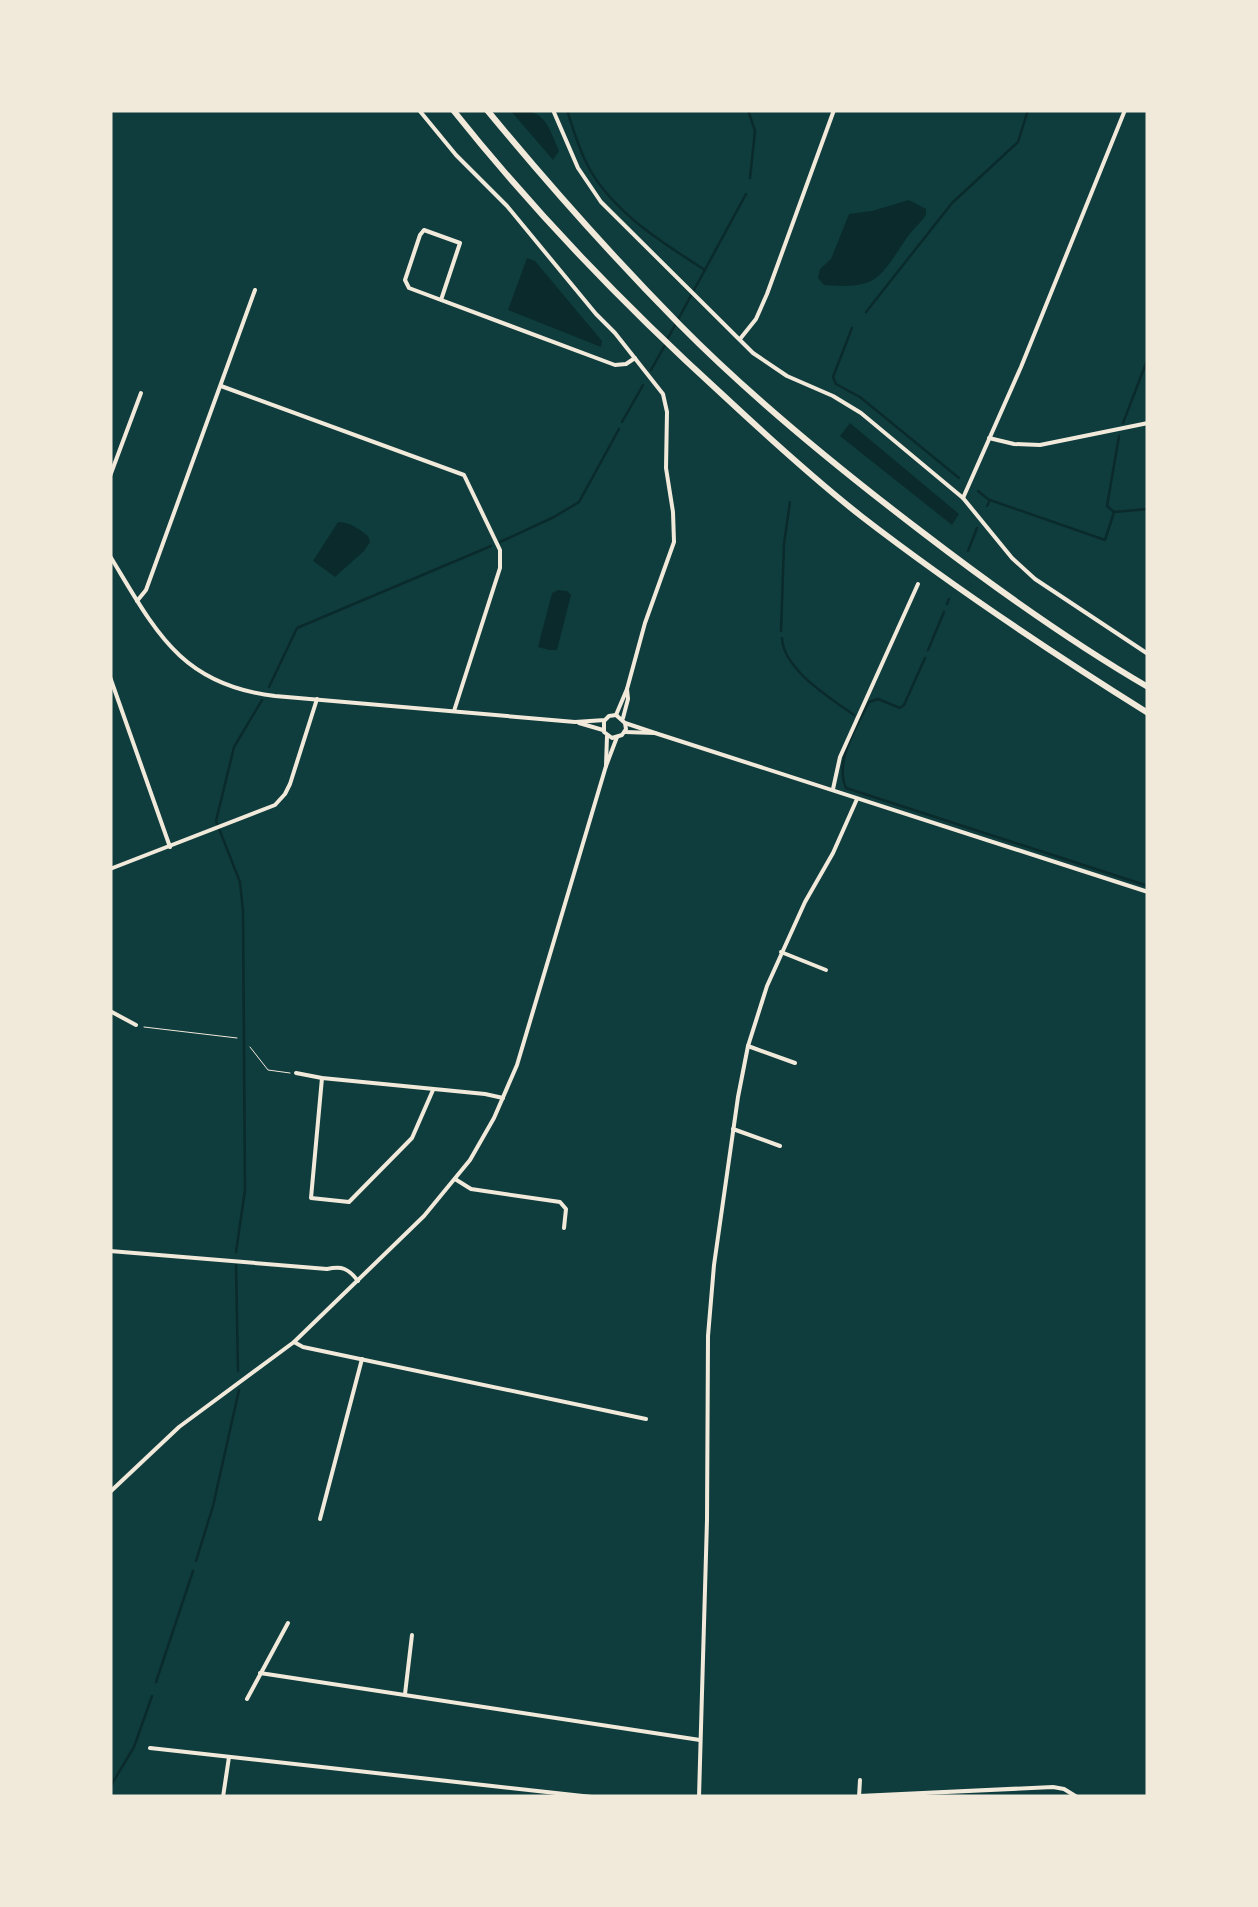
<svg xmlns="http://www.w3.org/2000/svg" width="1258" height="1907" font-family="Lato,sans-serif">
<rect width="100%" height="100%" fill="#0f3d3e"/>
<g fill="#0a2a2b">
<path d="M510 110C545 110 546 120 559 151L553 160Z"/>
<path d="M909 200 926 209V215C920 224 912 230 906 239 878 281 876 289 824 285L818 278 820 269 831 259 849 214 872 211Z"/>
<polygon points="527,258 535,261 602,341 601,347 508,310"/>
<polygon points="850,423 959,514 952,525 840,436"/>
<path d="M338 522C350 522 359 529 368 536L370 542 364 551 335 577 313 561Z"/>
<polygon points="558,590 567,591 571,595 557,650 549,650 538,647 552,593"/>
</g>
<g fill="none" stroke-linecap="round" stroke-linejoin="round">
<g stroke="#0a2a2b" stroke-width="2.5">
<path d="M567 110C573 129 579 150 589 168 614 213 663 243 705 270"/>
<polyline points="748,110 755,131 750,178"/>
<polyline points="866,312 952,203 1018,142 1028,110"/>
<polyline points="852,328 833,377 836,384 860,397 959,478"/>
<polyline points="668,338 746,194"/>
<polyline points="651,370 665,345"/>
<polyline points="622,422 643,385"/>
<polyline points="1123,423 1148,358"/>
<polyline points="1119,436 1107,506 1114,512 1148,509"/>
<polyline points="978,491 988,499"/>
<polyline points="987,506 990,500 1105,540 1114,512"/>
<polyline points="500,542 554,517 579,502 619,429"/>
<polyline points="968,551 977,528"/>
<polyline points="947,604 949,599"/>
<polyline points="781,631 784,544 790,502"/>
<path d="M782 638C783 669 830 698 854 715"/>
<polyline points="928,650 944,612"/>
<path d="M925 658 904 705 900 708 878 699 869 702C857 726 834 761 846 788L1148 886"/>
<polyline points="269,687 297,628 491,546"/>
<polyline points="236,1252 245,1190 243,911 240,882 216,821 234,747 262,700"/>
<polyline points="236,1265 238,1371"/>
<polyline points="196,1561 213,1506 239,1390"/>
<polyline points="156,1682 193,1571"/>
<polyline points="110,1787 134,1747 152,1696"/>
</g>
<g stroke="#f1e9da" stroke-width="1">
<polyline points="144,1027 237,1038"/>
<polyline points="250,1047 268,1070 290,1073"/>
</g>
<g stroke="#f1e9da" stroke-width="4">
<polyline points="419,110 456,155 507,206 596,314 615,333 663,394 667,412 666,468 673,512 674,542 645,623 627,689 616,715"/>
<polyline points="553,110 578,168 601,202 753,353 787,376 833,396 861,413 963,498 1012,558 1035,579 1148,654"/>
<polyline points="441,300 460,243 424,230 420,235 405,280 409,288 615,365 626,364 635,358"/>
<polyline points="740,339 756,319 767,294 834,110"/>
<polyline points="221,386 464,475 500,550 500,568 454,711"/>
<polyline points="989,438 1014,444 1040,445 1148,423"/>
<polyline points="110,476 141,393"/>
<polyline points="963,498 1021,367 1125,110"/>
<polyline points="137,601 146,590 255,290"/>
<polyline points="110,677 170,847"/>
<polyline points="623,718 628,699 627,689"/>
<polyline points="833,789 840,757 918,584"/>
<polyline points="110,869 275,805 285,794 290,784 317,699"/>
<polyline points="781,952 826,970"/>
<polyline points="110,1011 136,1025"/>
<polyline points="748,1046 795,1063"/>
<polyline points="296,1073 322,1078 485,1094 503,1098"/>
<polyline points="322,1078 311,1198 349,1202 412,1138 433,1090"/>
<polyline points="733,1129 780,1146"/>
<polyline points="455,1179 471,1189 560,1202 566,1209 564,1228"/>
<path d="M110 1251 327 1269C342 1266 348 1268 358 1281"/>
<polyline points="294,1342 303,1347 646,1419"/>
<polyline points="320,1519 362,1359"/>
<polyline points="260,1673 700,1740"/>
<polyline points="405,1694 412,1635"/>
<polyline points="247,1699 288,1623"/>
<polyline points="150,1748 592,1797"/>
<polyline points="859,1796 1053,1787 1064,1789 1077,1797"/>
<polyline points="223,1797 229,1757"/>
<polyline points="699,1797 707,1520 708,1336 714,1265 738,1097 748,1046 767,986 805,902 833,853 857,799"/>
<polyline points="859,1797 860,1780"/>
</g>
<g stroke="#f1e9da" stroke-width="4">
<path d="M110 556C155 630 180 685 275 696L575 722 605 720 609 716 616 715 625 723 655 733 1148 892"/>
<polyline points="604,721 604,732 612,738 622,735 626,729 625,723"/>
<polyline points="579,723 603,730"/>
<polyline points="625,732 655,733"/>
<polyline points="606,766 607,736"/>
<polyline points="110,1492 179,1427 294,1342 424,1216 470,1160 494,1118 517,1065 606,766 617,737"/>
</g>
<g stroke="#f1e9da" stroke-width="6">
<path d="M453 110C535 213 626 307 724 396 768 437 813 478 861 516 953 587 1049 651 1148 713"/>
<path d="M487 110C548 184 612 256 680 325 754 400 838 468 922 532 995 588 1069 641 1148 687"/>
</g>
</g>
<rect width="1258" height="1907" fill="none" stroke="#f1e9da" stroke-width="225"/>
</svg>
